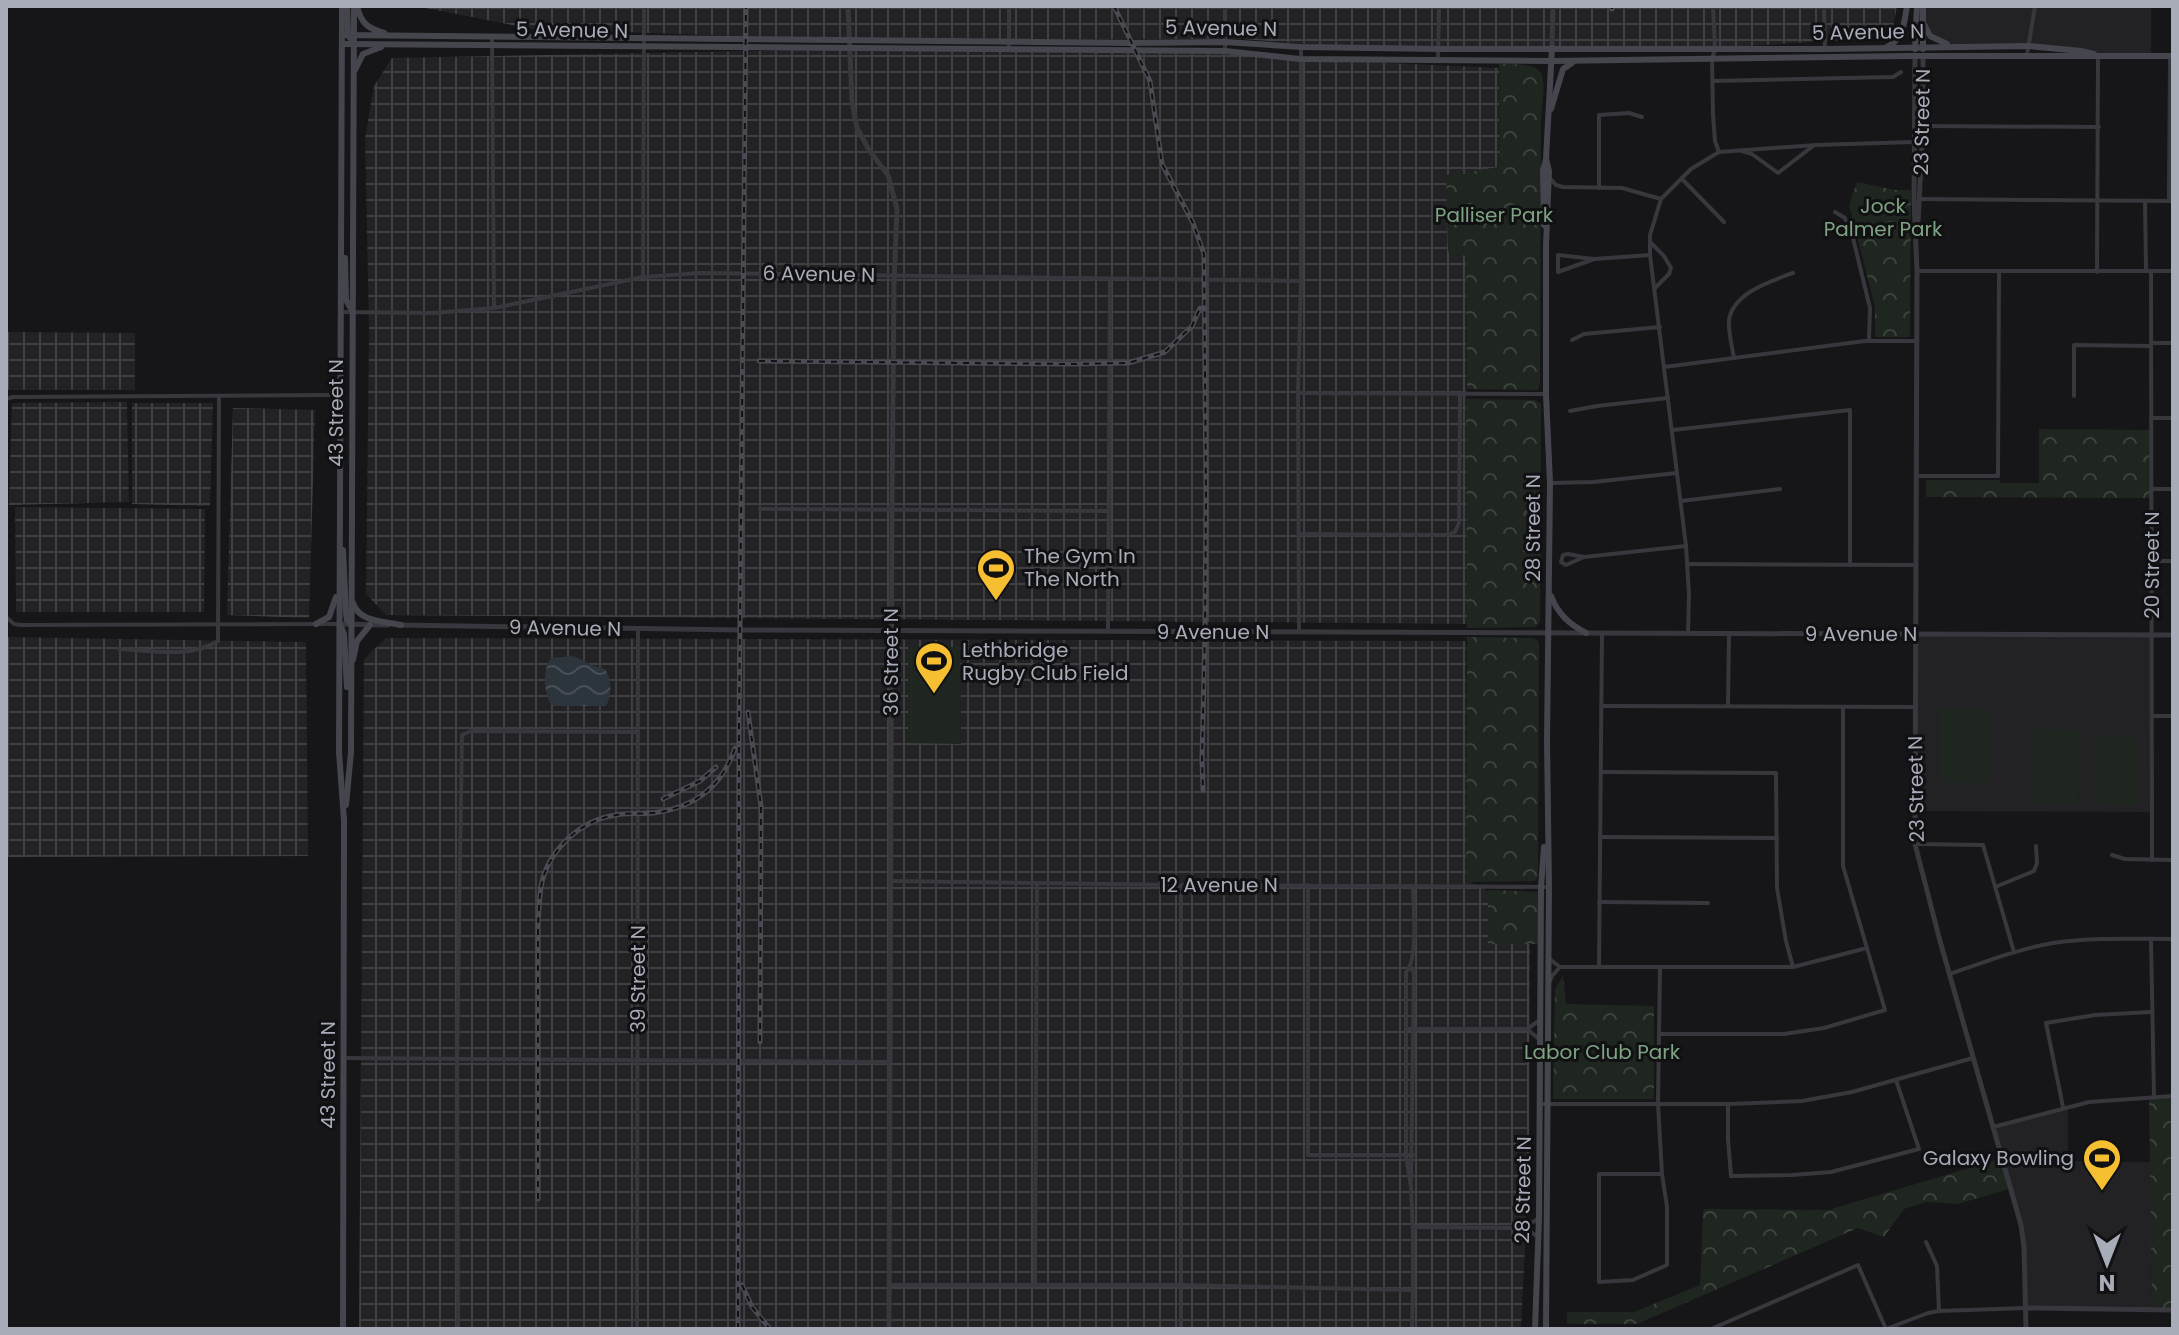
<svg xmlns="http://www.w3.org/2000/svg" width="2179" height="1335" font-family="Poppins,sans-serif">
<defs>
<pattern id="industrial-grid" width="8" height="8" patternUnits="userSpaceOnUse" patternTransform="scale(2)"><rect width="8" height="8" fill="#222225"/><path d="M0 4h8M4 0v8" fill="none" stroke="#3f3f43"/></pattern>
<pattern id="forest-crowns" width="20" height="18" patternUnits="userSpaceOnUse" patternTransform="scale(2)"><rect width="20" height="18" fill="#1e261f"/><path d="M2 6a3 3 0 1 1 6 0M12 15a3 3 0 1 1 6 0" fill="none" stroke="#3c433d"/></pattern>
<pattern id="water-waves" width="16" height="10" patternUnits="userSpaceOnUse" patternTransform="scale(2)"><rect width="16" height="10" fill="#2c343c"/><path d="M0 5q4-4 8 0t8 0" fill="none" stroke="#484f56"/></pattern>
</defs>
<rect width="100%" height="100%" fill="#161618"/>
<g fill="#222225">
<polygon points="1923,6 2151,6 2151,56 2098,55 2081,51 1958,46 1945,43 1935,40 1923,22"/>
<polygon points="1916,634 2152,635 2152,812 1915,811"/>
<polygon points="2068,1106 2068,1161 2150,1162 2152,1310 2026,1308 2024,1247 1993,1127"/>
</g>
<g fill="url(#industrial-grid)">
<polygon points="415,6 1897,6 1893,28 1886,34 1863,39 1730,47 1570,49 1319,45 1242,39 849,40 533,29"/>
<polygon points="849,49 1225,51 1300,59 1499,68 1500,167 1447,175 1448,251 1466,255 1467,624 386,615 366,594 369,329 365,138 374,86 392,58"/>
<polygon points="6,332 135,333 135,390 6,390"/>
<polygon points="127,402 129,502 9,505 12,403"/>
<polygon points="132,403 213,403 210,506 132,504"/>
<polygon points="233,408 315,410 309,618 227,615"/>
<polygon points="15,507 205,509 204,612 16,612"/>
<polygon points="6,637 306,642 308,856 6,857"/>
<polygon points="386,638 1466,641 1466,880 1488,891 1488,943 1530,944 1529,1160 1521,1329 359,1329 364,659"/>
</g>
<g fill="url(#forest-crowns)">
<path d="M1499 64C1554 63 1544 74 1541 121L1540 381 1538 390H1535L1467 389 1466 256 1448 251 1446 175 1500 167Z"/>
<polygon points="1857,182 1895,190 1911,190 1910,337 1875,337 1875,307 1849,205"/>
<polygon points="1466,399 1535,400 1541,404 1540,622 1535,627 1467,628"/>
<polygon points="2039,429 2151,430 2152,498 1926,497 1926,480 2000,480 2001,483 2039,483"/>
<polygon points="1467,637 1532,638 1537,640 1539,643 1538,877 1534,881 1470,882 1466,880"/>
<polygon points="1490,890 1537,892 1539,895 1539,944 1488,944 1488,891"/>
<polygon points="1563,976 1566,1003 1568,1004 1654,1006 1654,1099 1553,1099 1555,989"/>
<polygon points="2173,1096 2173,1310 2152,1310 2149,1098"/>
<polygon points="2003,1158 2012,1188 1958,1204 1927,1202 1904,1209 1884,1237 1858,1228 1637,1324 1567,1324 1567,1312 1634,1312 1700,1285 1703,1214 1704,1209 1828,1210"/>
</g>
<g fill="#1e261f">
<polygon points="908,647 960,647 961,744 908,743"/>
<polygon points="1940,709 1987,709 1987,783 1940,782"/>
<polygon points="2032,729 2079,730 2078,803 2031,803"/>
<polygon points="2093,737 2138,737 2137,805 2093,804"/>
</g>
<path fill="url(#water-waves)" d="M573 656 594 666 605 669C612 679 612 696 606 706H556L551 705C544 692 542 671 551 658Z"/>
<g fill="none" stroke-linecap="round" stroke-linejoin="round">
<g stroke="#37373d" stroke-width="4">
<polyline points="1713,6 1715,49 1712,59 1713,114 1715,141 1719,152"/>
<polyline points="1824,6 1825,49"/>
<polyline points="492,37 494,308"/>
<polyline points="1009,49 1009,6"/>
<polyline points="1225,51 1225,6"/>
<polyline points="2027,55 2035,6"/>
<polyline points="1438,59 1439,6"/>
<polyline points="1713,81 1893,77 1901,72"/>
<polyline points="1923,126 2099,127"/>
<polyline points="1742,151 1752,154 1778,173 1813,146"/>
<polyline points="1549,177 1556,185 1563,187 1622,188 1661,199"/>
<polyline points="1683,180 1724,222"/>
<polyline points="1599,188 1599,115 1629,113 1642,117"/>
<polyline points="1919,199 2173,201"/>
<polyline points="2145,201 2146,270"/>
<polyline points="2169,201 2170,56"/>
<polyline points="1835,212 1845,218 1852,234 1870,308 1869,340"/>
<polyline points="1650,242 1664,256 1671,268 1669,274 1655,288"/>
<polyline points="1594,259 1558,255 1558,272 1594,259 1650,255"/>
<polyline points="1917,271 2173,271"/>
<polyline points="2151,271 2152,860"/>
<polyline points="2097,272 2098,55"/>
<polyline points="643,277 644,6"/>
<polyline points="341,312 434,313 494,308 643,277 700,273 1301,281"/>
<polyline points="1572,340 1584,334 1660,327"/>
<polyline points="2151,343 2173,343"/>
<path d="M1734 358C1732 346 1728 331 1729 320 1733 293 1771 281 1793 273"/>
<polyline points="1664,367 1865,341 1916,341"/>
<polyline points="1298,393 1546,394"/>
<polyline points="2074,396 2074,345 2151,346"/>
<polyline points="6,403 6,399 13,397 331,395"/>
<polyline points="1570,411 1597,406 1668,398"/>
<polyline points="2151,418 2173,418"/>
<polyline points="1673,430 1850,410 1850,565"/>
<polyline points="1917,476 1998,476 1999,271"/>
<polyline points="1550,483 1593,482 1677,473"/>
<polyline points="2152,489 2173,489"/>
<polyline points="1681,501 1780,489"/>
<polyline points="760,509 1109,511"/>
<polyline points="1299,534 1436,535 1447,535 1455,532 1459,523 1460,395"/>
<polyline points="1584,557 1568,554 1563,555 1561,562 1566,565 1584,557 1686,546"/>
<polyline points="2152,561 2173,561"/>
<polyline points="1687,564 1916,565"/>
<polyline points="6,617 14,624 21,625 339,624"/>
<polyline points="1108,631 1110,279"/>
<polyline points="1299,632 1298,393 1301,281 1301,47"/>
<polyline points="1688,633 1689,595 1686,546 1650,255 1650,235 1661,199 1691,169 1719,152 1816,145 1914,142"/>
<path d="M119 649C151 650 190 659 218 641L219 396"/>
<polyline points="1601,706 1915,707"/>
<polyline points="1728,706 1729,633"/>
<polyline points="2152,716 2173,716"/>
<polyline points="1601,772 1776,773 1777,888 1786,941 1793,967"/>
<polyline points="1600,837 1777,838"/>
<polyline points="1915,844 1983,845 2014,952"/>
<polyline points="2112,855 2125,859 2173,860"/>
<polyline points="891,881 1181,885 1549,887"/>
<polyline points="1308,885 1308,1155 1413,1155"/>
<polyline points="1995,887 2034,871 2037,863 2036,846"/>
<polyline points="1599,902 1708,903"/>
<polyline points="2151,940 2154,1097"/>
<polyline points="1551,960 1560,967 1793,967 1867,948"/>
<polyline points="1599,967 1602,633"/>
<polyline points="1411,968 1414,973 1411,1180"/>
<polyline points="1660,968 1658,1104 1662,1174 1667,1207 1667,1265 1633,1280 1599,1282 1599,1174 1662,1174"/>
<path d="M1950 974C1984 962 2018 949 2053 943 2093 937 2133 939 2173 939"/>
<polyline points="1550,981 1552,976 1560,967"/>
<polyline points="1406,1029 1527,1029 1540,1020"/>
<polyline points="1527,1029 1540,1040"/>
<polyline points="1660,1034 1784,1034 1824,1028 1885,1010 1843,866 1843,707"/>
<polyline points="344,1058 889,1062"/>
<polyline points="1539,1104 1728,1104 1802,1101 1852,1092 1973,1058"/>
<polyline points="1728,1104 1728,1139 1731,1176 1792,1175 1831,1172 1919,1149 1896,1080"/>
<polyline points="2063,1107 2046,1023 2095,1015 2151,1012"/>
<polyline points="1993,1127 2089,1102 2173,1096"/>
<polyline points="1413,1227 1523,1228 1539,1237"/>
<polyline points="1523,1228 1538,1219"/>
<polyline points="1926,1242 1937,1266 1939,1311"/>
<polyline points="889,1285 1181,1285 1413,1290 1412,1329"/>
<polyline points="1035,1285 1037,884"/>
<path d="M1413 1289V1234L1411 1187 1406 1155V972C1419 959 1413 906 1413 886"/>
<polyline points="458,1329 457,1059 462,735 471,731 638,732"/>
<polyline points="637,1329 638,629"/>
<polyline points="1181,1329 1181,885"/>
<polyline points="1711,1329 1858,1265 1886,1329"/>
<polyline points="1886,1329 1928,1313 1939,1311 2026,1308"/>
</g>
<g stroke="#37373d" stroke-width="5">
<polyline points="848,6 852,102 857,128 869,150 888,175 897,209 894,283 892,510 889,1329"/>
<polyline points="1552,48 1553,6"/>
<polyline points="1915,56 1914,199 1917,271 1915,844 1940,941 2021,1225 2024,1247 2026,1329"/>
<polyline points="1918,222 1923,126 1923,56"/>
<polyline points="339,624 388,625"/>
<polyline points="398,625 740,630 2173,635"/>
<polyline points="2026,1308 2173,1310"/>
</g>
<g stroke="#45464d" stroke-width="6">
<polyline points="342,6 339,752 344,820 343,1329"/>
<polyline points="347,6 348,35 350,38"/>
<path d="M357 6C361 23 367 28 384 33"/>
<polyline points="1924,24 1930,36 1947,44"/>
<polyline points="342,35 1131,43 1225,42 1301,47 1439,49 1825,49 2028,46 2081,51 2094,54"/>
<polyline points="342,44 1225,51 1300,59 1551,61 1908,56 2173,56"/>
<path d="M1887 47C1904 38 1904 23 1907 6"/>
<polyline points="1915,49 1917,6"/>
<polyline points="1923,49 1923,6"/>
<polyline points="355,70 363,54 381,47"/>
<polyline points="1551,109 1563,69 1572,63"/>
<polyline points="1546,159 1549,171 1546,245 1546,394 1550,483 1547,741 1549,887 1546,1329"/>
<polyline points="1544,225 1543,170 1546,159 1552,48"/>
<polyline points="345,258 346,300 353,312"/>
<polyline points="343,550 346,613 347,620 351,624"/>
<path d="M1551 596C1558 614 1569 624 1586 633"/>
<path d="M353 603C359 622 383 621 401 625"/>
<polyline points="316,624 329,617 336,597"/>
<polyline points="341,627 344,634 347,687"/>
<polyline points="353,660 357,641 370,625"/>
<polyline points="346,805 351,752 354,6"/>
<polyline points="1535,1329 1539,1218 1541,887 1544,847"/>
</g>
<g stroke="#4a4b52" stroke-width="5">
<g id="rail">
<polyline points="1114,6 1150,81 1162,164 1193,223 1204,254 1206,494 1205,632 1202,759 1203,790"/>
<polyline points="1612,9 1612,6"/>
<polyline points="759,361 1070,364 1128,363 1165,352 1192,326 1200,308"/>
<polyline points="748,712 761,806 760,1042"/>
<polyline points="663,799 700,781 716,767"/>
<path d="M538 1199V924C539 912 539 899 541 887 547 851 580 820 616 815 630 812 645 815 659 812 697 806 723 784 735 748"/>
<polyline points="742,1285 752,1307 770,1329"/>
<polyline points="738,1329 739,725 746,6"/>
</g>
</g>
<use href="#rail" stroke="#111113" stroke-width="2" stroke-dasharray="6" stroke-linecap="butt"/>
</g>
<defs>
<g id="stadium-pin" transform="scale(2)"><path d="M0 17L-7.5 6A9.5 9.5 0 1 1 7.5 6Z" fill="#f5bf31" stroke="#111113"/><path d="M0-5a6.5 5 0 1 0 0 10a6.5 5 0 1 0 0-10ZM-3.5-1.8h7v3.6h-7Z" fill="#111"/></g>
</defs>
<g fill-rule="evenodd">
<use href="#stadium-pin" x="996" y="568"/>
<use href="#stadium-pin" x="934" y="661"/>
<use href="#stadium-pin" x="2102" y="1158"/>
</g>
<g text-anchor="middle" dominant-baseline="central" stroke-width="6" stroke-linejoin="round" paint-order="stroke">
<g font-size="20" fill="#a8acb8" stroke="#111113">
<text transform="translate(1221 28) rotate(1)">5 Avenue N</text>
<text transform="translate(572 30) rotate(1)">5 Avenue N</text>
<text transform="translate(1868 32) rotate(-1)">5 Avenue N</text>
<text transform="translate(1922 122) rotate(-89)">23 Street N</text>
<text transform="translate(819 274) rotate(1)">6 Avenue N</text>
<text transform="translate(336 413) rotate(-90)">43 Street N</text>
<text transform="translate(1533 528) rotate(-90)">28 Street N</text>
<text transform="translate(2152 565) rotate(-90)">20 Street N</text>
<text transform="translate(565 628) rotate(1)">9 Avenue N</text>
<text x="1213" y="632">9 Avenue N</text>
<text x="1861" y="634">9 Avenue N</text>
<text transform="translate(891 662) rotate(-90)">36 Street N</text>
<text transform="translate(1916 789) rotate(-91)">23 Street N</text>
<text x="1219" y="885">12 Avenue N</text>
<text transform="translate(638 979) rotate(-90)">39 Street N</text>
<text transform="translate(328 1075) rotate(-90)">43 Street N</text>
<text transform="translate(1523 1190) rotate(-89)">28 Street N</text>
</g>
<g font-size="20" fill="#7ea383" stroke="#111113">
<text x="1883" y="206">Jock<tspan x="1883" dy="23">Palmer Park</tspan></text>
<text x="1494" y="215">Palliser Park</text>
<text x="1602" y="1052">Labor Club Park</text>
</g>
<g font-size="20" fill="#a8acb8" stroke="#111113" text-anchor="start">
<text x="1024" y="556">The Gym In<tspan x="1024" dy="23">The North</tspan></text>
<text x="962" y="650">Lethbridge<tspan x="962" dy="23">Rugby Club Field</tspan></text>
<text x="2074" y="1158" text-anchor="end">Galaxy Bowling</text>
</g>
</g>
<rect width="2179" height="1335" fill="none" stroke="#a8acb8" stroke-width="16"/>
<g transform="translate(2107 1263) rotate(180)" stroke="#111113" stroke-width="6" paint-order="stroke">
<path d="M0-6L14 30L0 20L-14 30Z" fill="#a8acb8"/>
<text y="-12" font-size="22" font-weight="bold" text-anchor="middle" fill="#a8acb8">N</text>
</g>
</svg>
